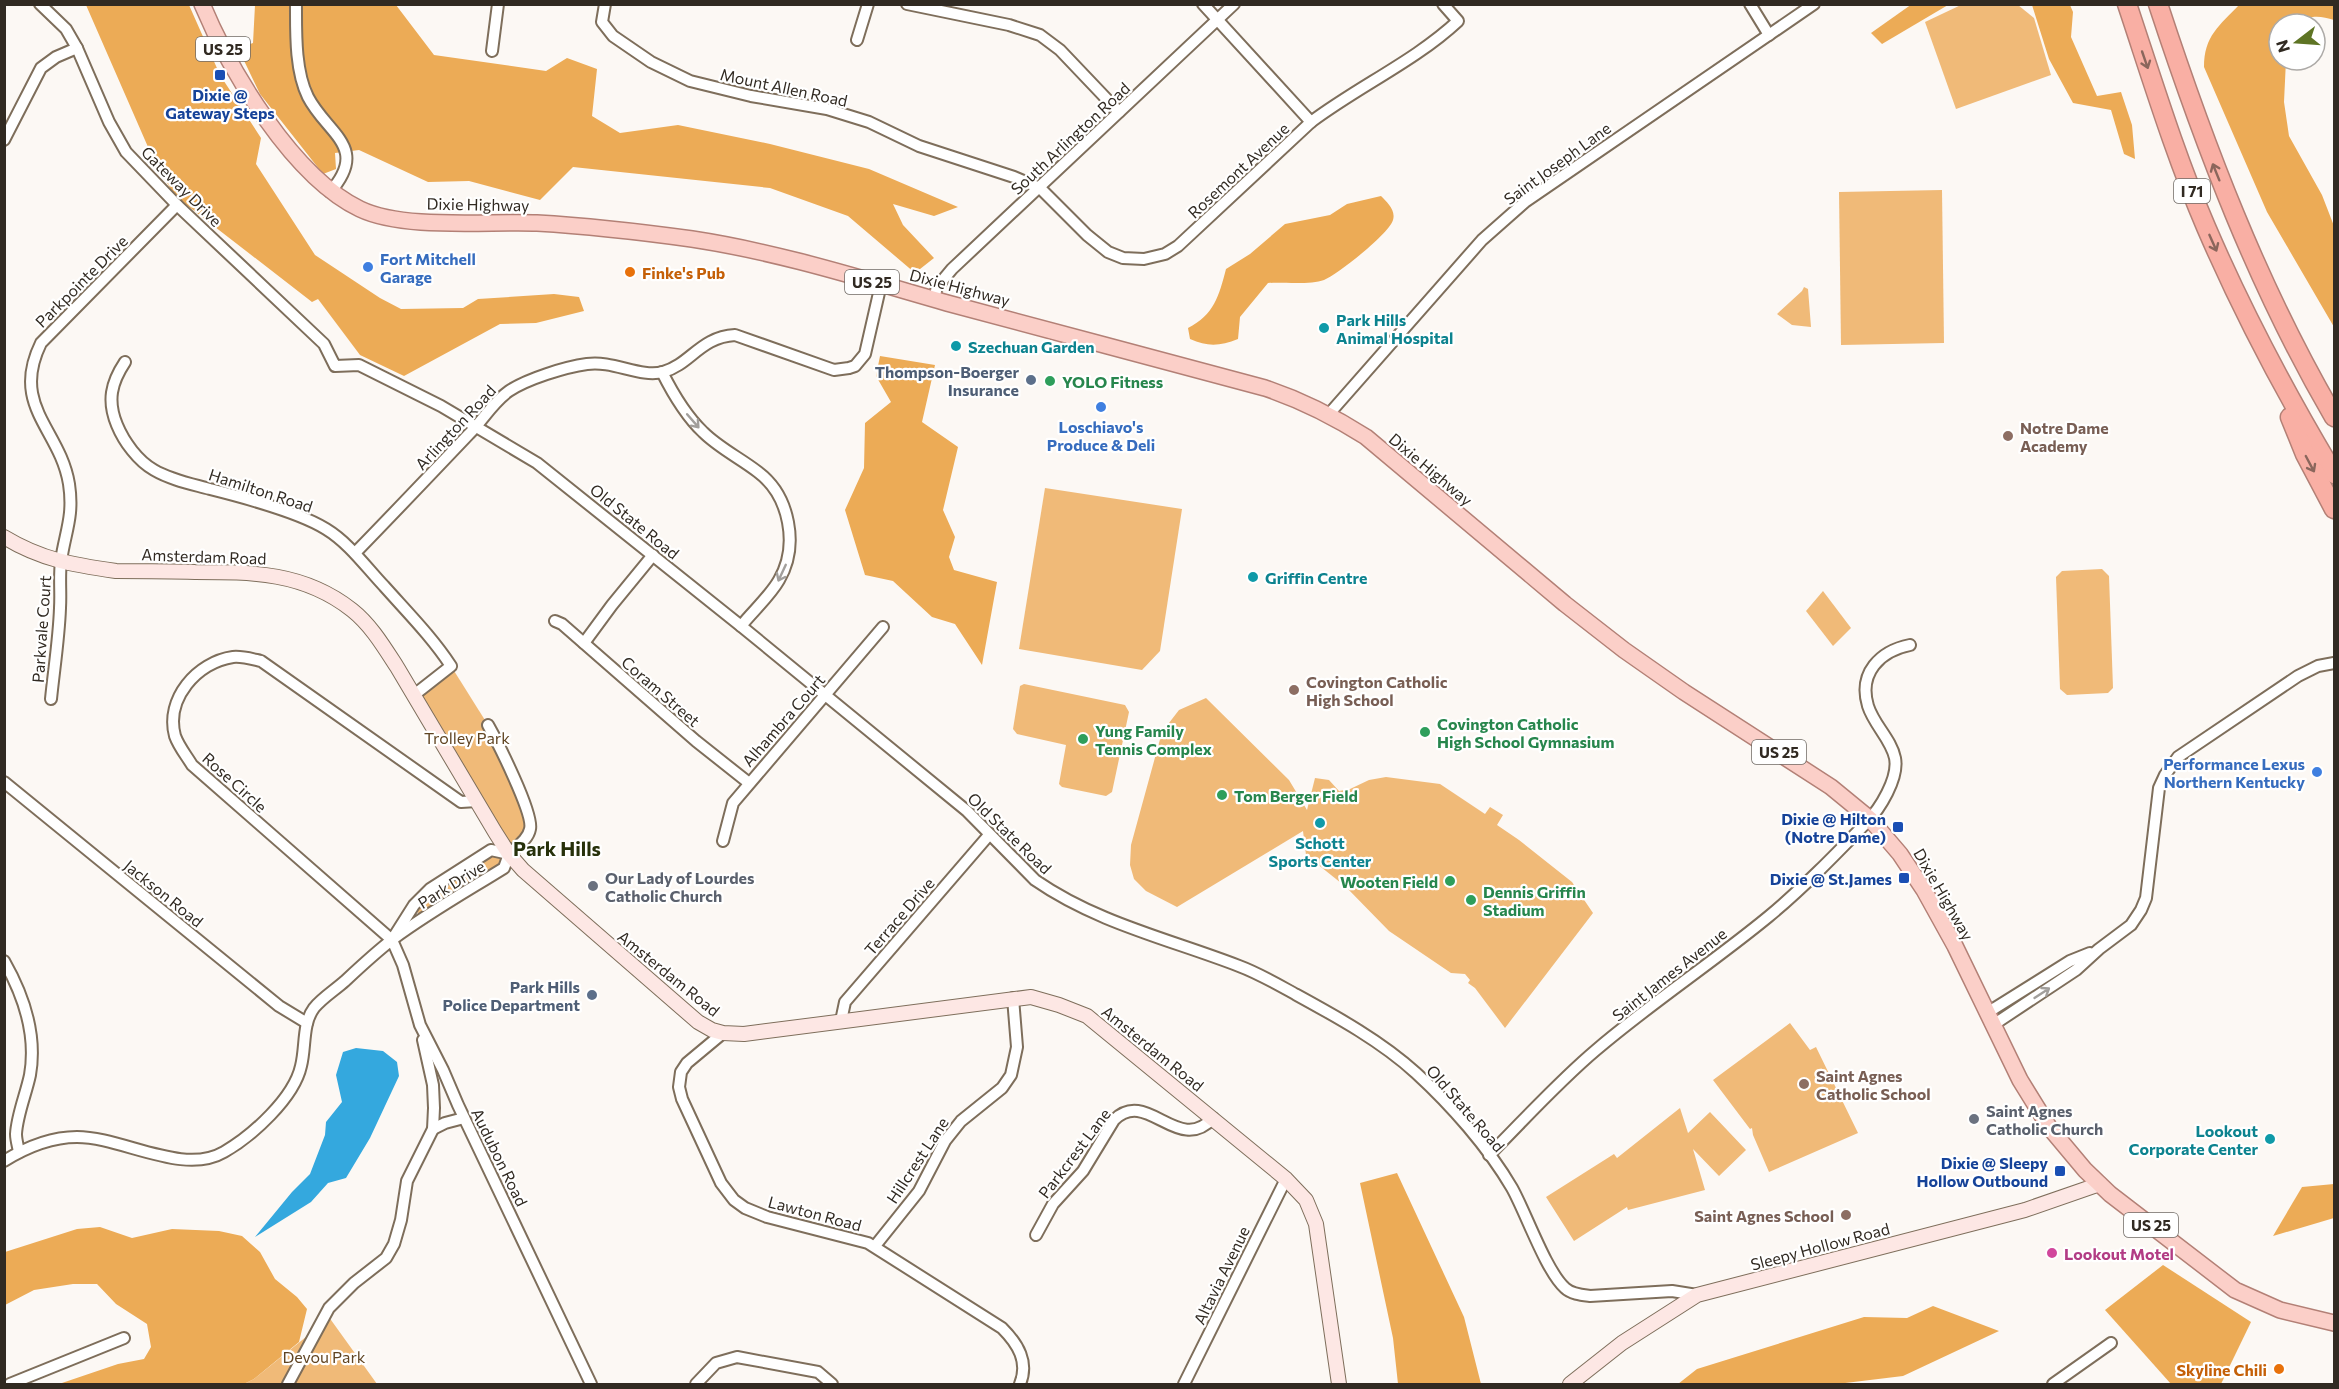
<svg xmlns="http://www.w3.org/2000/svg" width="2339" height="1389" font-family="Commissioner,sans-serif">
<rect width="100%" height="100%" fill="#fcf8f4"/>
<g fill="#f0ba78">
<polygon points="1963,4 2018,5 2034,18 2051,75 1956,109 1925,22"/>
<polygon points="1942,190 1944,343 1841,345 1839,192"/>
<polygon points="1804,287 1808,289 1811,327 1792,325 1777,314 1802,291"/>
<polygon points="1045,488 1182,509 1160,651 1142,670 1019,649"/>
<polygon points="2102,569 2109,576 2113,688 2108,693 2067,695 2060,689 2056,577 2062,571"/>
<polygon points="1823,591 1851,628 1833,646 1806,611"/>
<polygon points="451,666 488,725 531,829 509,854 414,695"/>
<polygon points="1024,684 1125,705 1129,712 1112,792 1106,796 1062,787 1059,784 1066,745 1017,734 1013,729 1020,686"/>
<polygon points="1206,698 1289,780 1307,810 1315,778 1329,780 1339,791 1350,789 1369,780 1386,777 1440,784 1485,814 1490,807 1503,815 1497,825 1519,840 1572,882 1593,913 1505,1028 1475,988 1468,983 1470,980 1465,974 1451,973 1389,931 1346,887 1306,855 1303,831 1177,907 1146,891 1134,879 1130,865 1131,845 1162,732 1179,710"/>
<polygon points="490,855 502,857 503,863 420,914 417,912 417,909 426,897"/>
<polygon points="1790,1023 1810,1050 1816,1047 1858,1133 1769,1172 1753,1135 1752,1128 1750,1129 1713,1080"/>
<polygon points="1680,1108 1688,1133 1710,1112 1746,1150 1719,1176 1693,1149 1705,1190 1628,1210 1627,1207 1574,1241 1546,1197 1614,1154 1617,1158"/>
<polygon points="326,1313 377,1384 244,1384 254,1379 317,1328"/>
</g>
<g fill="#ecab56">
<polygon points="1912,4 1948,5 1882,44 1871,33"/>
<path d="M2240 4 2334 5V20C2322 17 2311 13 2301 24H2279V60H2286L2284 102 2289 136 2322 195 2334 226V327L2267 212 2204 67C2204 36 2219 26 2240 4Z"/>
<polygon points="86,5 189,5 220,75 261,138 256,164 315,255 380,298 401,309 463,308 478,299 554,294 579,297 584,311 536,323 500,324 404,376 360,355 318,299 312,302 175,196 155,163"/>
<polygon points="255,5 396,5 434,55 546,71 567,58 597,69 592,116 620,133 678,125 770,144 869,169 958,207 934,216 893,204 903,225 934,258 915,273 848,216 770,188 573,167 540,200 469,181 428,182 359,150 335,153 336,169 323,174 260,94 238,48 253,43"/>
<polygon points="2032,5 2070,5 2073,12 2071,37 2097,96 2121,92 2132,125 2135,159 2124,154 2111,110 2073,103 2049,59"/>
<path d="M1381 196C1387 202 1396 210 1393 220 1389 234 1338 274 1324 280 1311 285 1283 282 1268 283L1240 317 1238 339C1220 346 1208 347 1190 339L1188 328C1214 315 1219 296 1226 269L1250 254 1285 224 1330 215 1347 204Z"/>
<polygon points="880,356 935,365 922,422 958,447 943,510 955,537 949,557 954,570 997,582 982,665 955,624 932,617 893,581 865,575 845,510 864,468 865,423 891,402 876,376"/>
<polygon points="1397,1173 1464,1317 1481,1384 1398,1384 1393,1338 1360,1183"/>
<polygon points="2334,1184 2334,1218 2273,1236 2302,1187"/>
<polygon points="100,1227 132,1238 172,1229 219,1231 242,1236 260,1252 275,1279 297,1297 307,1309 299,1342 254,1379 244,1384 59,1384 118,1364 144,1359 151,1347 147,1324 116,1304 97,1284 73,1284 34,1290 5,1305 5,1252 77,1229"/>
<polygon points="2163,1265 2251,1322 2221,1384 2171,1384 2105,1310"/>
<polygon points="1933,1306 1999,1331 1903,1376 1837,1384 1678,1384 1697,1369 1864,1317 1907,1318"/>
</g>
<polygon fill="#34a8de" points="356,1048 383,1051 397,1062 399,1076 370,1138 346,1178 328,1183 311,1202 255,1237 292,1192 310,1174 325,1135 326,1122 342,1102 336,1075 343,1052"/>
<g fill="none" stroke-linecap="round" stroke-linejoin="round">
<g stroke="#7e6e5b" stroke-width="14">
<g id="street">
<path d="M40 4 66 29 77 48 109 122 126 152 177 205 324 344 335 366 359 365 441 406 537 463 741 626 967 811 1035 880C1097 923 1169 939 1239 966 1258 973 1277 984 1295 994 1337 1017 1381 1041 1416 1073 1451 1105 1488 1147 1512 1188 1526 1213 1546 1271 1565 1288 1571 1294 1582 1295 1590 1296L1672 1291 1697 1295"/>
<path d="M296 4C296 33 295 71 308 97 327 134 370 147 330 192"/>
<path d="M605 4 602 22 613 36 651 62 690 81 751 96 827 109 869 122 919 146 1014 177 1040 188 1087 235 1108 252 1123 258 1144 259 1165 254 1178 246 1311 122C1359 86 1415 61 1458 21L1443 4"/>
<polyline points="907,4 1009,25 1040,35 1060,50 1119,112"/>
<polyline points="1203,4 1311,122"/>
<polyline points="1750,4 1769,35"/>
<polyline points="857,40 868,4"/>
<polyline points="492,51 498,4"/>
<polyline points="4,140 41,68 56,57 77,48"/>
<polyline points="934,299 937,287 952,269 1234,4"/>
<path d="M125 362C111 383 107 401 117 425 124 442 138 461 154 470 171 480 192 484 210 489 242 497 299 512 326 529 349 543 366 567 384 586 408 613 432 637 451 666L414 695"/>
<path d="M662 372C673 394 685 415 703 432 719 448 740 458 758 472 790 496 799 546 779 580 770 596 753 611 741 626"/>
<polyline points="1329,414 1482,240 1525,202 1814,4"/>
<path d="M355 553C393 514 431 474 469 434 483 420 493 402 509 391 527 379 565 367 587 364 613 360 640 378 663 372 691 364 700 337 735 335L834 370 849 368 855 366 865 354 881 284"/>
<polyline points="555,621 562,624 696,741 749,783"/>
<polyline points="584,643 612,605 653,555"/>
<path d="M51 699C54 669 59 638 60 608 61 592 59 577 61 561 65 532 74 517 69 484 60 429 10 406 41 343L177 205"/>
<path d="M488 725C497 741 534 814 530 829 528 840 516 847 509 854"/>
<polyline points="4,782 279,1006 307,1023"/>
<path d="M477 801 461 802 261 661C252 659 242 656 233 657 197 662 165 699 175 736 179 747 186 755 192 765L392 940 403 965 420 1025 443 1070 458 1105 591 1384"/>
<polyline points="723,841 733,803 883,627"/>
<polyline points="395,935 414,905 430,889 491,850 509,854"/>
<path d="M4 961C24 996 37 1035 30 1075 26 1094 17 1115 16 1134 16 1140 18 1146 19 1152"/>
<polyline points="1987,1013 2070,961 2090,953"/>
<polyline points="841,1021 845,1002 989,835"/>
<polyline points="1993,1025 2076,970 2099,949 2131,925 2141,910 2146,898 2159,788 2165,775 2178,757 2298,676 2318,666 2334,663"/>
<path d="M723 1033 687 1063 681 1072 679 1087 682 1099 721 1183 734 1200 745 1208 767 1217 868 1243 1002 1328C1018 1344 1029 1362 1020 1384"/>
<polyline points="433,1129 445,1123 464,1118"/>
<path d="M1489 1155C1524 1120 1558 1082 1596 1050 1651 1003 1712 963 1768 917 1803 888 1835 855 1866 823 1880 809 1899 778 1895 758 1891 739 1874 725 1868 706 1858 673 1880 651 1910 645"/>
<path d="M4 1161C25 1148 52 1137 77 1137 122 1137 183 1176 224 1152 252 1136 294 1098 301 1066 306 1047 302 1024 314 1008 322 998 335 990 345 981 360 967 376 952 393 939 428 913 467 891 504 868L509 854"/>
<path d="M1036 1235 1053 1204 1083 1171 1114 1120C1147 1087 1178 1156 1213 1118"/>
<polyline points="875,1246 919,1191 945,1141 961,1121 1002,1088 1011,1075 1017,1047 1013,998"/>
<polyline points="10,1384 124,1338"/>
<polyline points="288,1384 329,1308 354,1283 386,1258 394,1244 401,1220 407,1181 433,1129 434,1108 433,1085 423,1040"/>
<polyline points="696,1384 716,1363 737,1357 818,1372 832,1384"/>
<polyline points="1184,1384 1286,1179"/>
<polyline points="2053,1384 2111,1343"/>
</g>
</g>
<g stroke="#7e6e5b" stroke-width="16">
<g id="secondary">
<path d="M4 537C42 560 74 565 116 571 142 571 168 571 195 572 252 572 304 572 352 610 371 625 384 647 397 667L495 832 509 854 523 870 698 1022 712 1030 723 1033 744 1034 1031 997 1059 1005 1087 1016 1286 1179 1306 1200 1316 1224 1339 1384"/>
<polyline points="1570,1384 1622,1343 1697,1295 2025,1210 2100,1184"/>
</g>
</g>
<g stroke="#b38076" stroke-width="18">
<path id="primary" d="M202 4C230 71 293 177 360 209 404 230 487 221 537 223 589 226 641 232 692 239 778 252 863 279 947 303 1053 332 1159 359 1265 388 1301 400 1333 416 1366 437L1565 604 1624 650 1684 692 1831 787 1870 819 1900 854 1924 890 1955 946 2020 1080 2049 1127 2085 1170 2110 1194 2235 1290 2280 1310 2334 1323"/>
</g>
<g stroke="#b38076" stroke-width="21">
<g id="highway">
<path d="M2127 4C2152 79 2175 155 2206 227 2243 313 2286 394 2334 474"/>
<path d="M2158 4C2205 147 2258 287 2334 417"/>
<polyline points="2290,417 2305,454 2334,509"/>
</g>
</g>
<use href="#street" stroke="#fff" stroke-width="10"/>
<use href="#secondary" stroke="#fde7e4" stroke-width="14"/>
<use href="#primary" stroke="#fbcfc8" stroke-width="15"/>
<use href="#highway" stroke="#f9afa4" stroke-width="18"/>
</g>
<defs><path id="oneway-shaft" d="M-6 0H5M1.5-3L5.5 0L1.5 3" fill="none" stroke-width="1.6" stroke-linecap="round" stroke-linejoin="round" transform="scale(1.5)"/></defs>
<g stroke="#8b665c">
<use href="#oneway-shaft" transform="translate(2145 60) rotate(71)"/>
<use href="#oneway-shaft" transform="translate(2216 172) rotate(-112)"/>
<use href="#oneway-shaft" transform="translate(2213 243) rotate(66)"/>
<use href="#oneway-shaft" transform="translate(2310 464) rotate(62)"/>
</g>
<g stroke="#a29f9c">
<use href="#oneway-shaft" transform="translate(693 421) rotate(49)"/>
<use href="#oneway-shaft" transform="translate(782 573) rotate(115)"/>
<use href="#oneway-shaft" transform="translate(2042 993) rotate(-33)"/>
</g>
<g fill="#1a4fb4" stroke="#fff" stroke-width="2">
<rect x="214" y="69" width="12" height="12" rx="3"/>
<rect x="1892" y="821" width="12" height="12" rx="3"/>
<rect x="1898" y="872" width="12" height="12" rx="3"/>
<rect x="2054" y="1165" width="12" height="12" rx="3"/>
</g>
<g fill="#3f7fe0" stroke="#fff" stroke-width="2">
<circle cx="368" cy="267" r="6"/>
<circle cx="1101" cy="407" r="6"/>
<circle cx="2317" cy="772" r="6"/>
</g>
<g fill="#e8710a" stroke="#fff" stroke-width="2">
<circle cx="630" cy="272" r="6"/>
<circle cx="2279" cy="1369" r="6"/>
</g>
<g fill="#0f9aa8" stroke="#fff" stroke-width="2">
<circle cx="1324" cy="328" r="6"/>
<circle cx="956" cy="346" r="6"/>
<circle cx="1253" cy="577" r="6"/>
<circle cx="1320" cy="823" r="6"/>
<circle cx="2270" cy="1139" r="6"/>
</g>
<g fill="#5c6f8a" stroke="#fff" stroke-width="2">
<circle cx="1031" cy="380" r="6"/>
<circle cx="592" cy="995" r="6"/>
</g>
<g fill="#2e9e5b" stroke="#fff" stroke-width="2">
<circle cx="1050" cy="381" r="6"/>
<circle cx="1425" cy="732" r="6"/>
<circle cx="1083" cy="739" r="6"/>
<circle cx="1222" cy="795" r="6"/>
<circle cx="1450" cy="881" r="6"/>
<circle cx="1471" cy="900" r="6"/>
</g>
<g fill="#8d6e63" stroke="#fff" stroke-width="2">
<circle cx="2008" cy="436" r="6"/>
<circle cx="1294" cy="690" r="6"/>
<circle cx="1804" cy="1084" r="6"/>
<circle cx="1846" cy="1215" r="6"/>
</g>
<g fill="#6b7280" stroke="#fff" stroke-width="2">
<circle cx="593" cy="886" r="6"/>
<circle cx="1974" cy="1119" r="6"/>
</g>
<circle fill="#d1479c" stroke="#fff" stroke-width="2" cx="2052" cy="1253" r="6"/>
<g text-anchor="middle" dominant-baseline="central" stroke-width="4.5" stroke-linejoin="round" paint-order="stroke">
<g fill="#fff" stroke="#6f6a64" stroke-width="1.5">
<rect x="196" y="37" width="54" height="24" rx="4.5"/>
<rect x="2174" y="179" width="36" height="24" rx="4.5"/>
<rect x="845" y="270" width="54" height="24" rx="4.5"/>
<rect x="1752" y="740" width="54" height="24" rx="4.5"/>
<rect x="2124" y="1213" width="54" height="24" rx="4.5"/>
</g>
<g font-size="15" font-weight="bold" fill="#312a22">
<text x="223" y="49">US 25</text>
<text x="2192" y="191">I 71</text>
<text x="872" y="282">US 25</text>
<text x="1779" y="752">US 25</text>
<text x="2151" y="1225">US 25</text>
</g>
<g font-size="16" fill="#312a22" stroke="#fff">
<text transform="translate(784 87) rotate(12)">Mount Allen Road</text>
<text transform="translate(1070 138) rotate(-43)">South Arlington Road</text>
<text transform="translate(1557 163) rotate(-36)">Saint Joseph Lane</text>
<text transform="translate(1238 170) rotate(-43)">Rosemont Avenue</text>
<text transform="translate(182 186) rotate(45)">Gateway Drive</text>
<text transform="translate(478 204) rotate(1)">Dixie Highway</text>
<text transform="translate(81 281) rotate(-45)">Parkpointe Drive</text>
<text transform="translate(960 287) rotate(15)">Dixie Highway</text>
<text transform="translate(455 427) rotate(-47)">Arlington Road</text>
<text transform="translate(1431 469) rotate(40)">Dixie Highway</text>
<text transform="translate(261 490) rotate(18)">Hamilton Road</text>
<text transform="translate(635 521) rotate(39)">Old State Road</text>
<text transform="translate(204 556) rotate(2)">Amsterdam Road</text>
<text transform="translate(41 629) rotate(-86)">Parkvale Court</text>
<text transform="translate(661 691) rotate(41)">Coram Street</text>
<text transform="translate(783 720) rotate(-49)">Alhambra Court</text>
<text transform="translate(235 782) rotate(42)">Rose Circle</text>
<text transform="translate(1010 833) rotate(44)">Old State Road</text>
<text transform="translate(451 884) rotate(-32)">Park Drive</text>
<text transform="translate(164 893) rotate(39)">Jackson Road</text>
<text transform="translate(1944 894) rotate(60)">Dixie Highway</text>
<text transform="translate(899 916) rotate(-49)">Terrace Drive</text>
<text transform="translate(669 973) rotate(39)">Amsterdam Road</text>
<text transform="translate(1669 974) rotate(-38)">Saint James Avenue</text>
<text transform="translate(1153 1048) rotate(39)">Amsterdam Road</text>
<text transform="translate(1466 1108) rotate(49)">Old State Road</text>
<text transform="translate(1074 1153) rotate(-53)">Parkcrest Lane</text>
<text transform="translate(500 1157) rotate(64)">Audubon Road</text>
<text transform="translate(917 1160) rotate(-57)">Hillcrest Lane</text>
<text transform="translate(815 1213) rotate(15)">Lawton Road</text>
<text transform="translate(1820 1246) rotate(-15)">Sleepy Hollow Road</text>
<text transform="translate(1221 1275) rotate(-64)">Altavia Avenue</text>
</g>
<g font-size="16" font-weight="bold" fill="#164399" stroke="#fff" text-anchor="end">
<text x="220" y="94" text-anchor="middle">Dixie @<tspan x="220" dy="18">Gateway Steps</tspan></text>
<text x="1886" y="818">Dixie @ Hilton<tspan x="1886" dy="18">(Notre Dame)</tspan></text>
<text x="1892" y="878">Dixie @ St.James</text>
<text x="2048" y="1162">Dixie @ Sleepy<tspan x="2048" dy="18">Hollow Outbound</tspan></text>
</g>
<g font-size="16" font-weight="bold" fill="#366cbe" stroke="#fff" text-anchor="start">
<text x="380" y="258">Fort Mitchell<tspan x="380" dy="18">Garage</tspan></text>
<text x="1101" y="426" text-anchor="middle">Loschiavo's<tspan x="1101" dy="18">Produce &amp; Deli</tspan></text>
<text x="2305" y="763" text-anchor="end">Performance Lexus<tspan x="2305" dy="18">Northern Kentucky</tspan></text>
</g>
<g font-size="16" font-weight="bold" fill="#c56008" stroke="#fff" text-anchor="start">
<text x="642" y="272">Finke's Pub</text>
<text x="2267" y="1369" text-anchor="end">Skyline Chili</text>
</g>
<g font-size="16" font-weight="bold" fill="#0d838f" stroke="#fff" text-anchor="start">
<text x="1336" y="319">Park Hills<tspan x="1336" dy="18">Animal Hospital</tspan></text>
<text x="968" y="346">Szechuan Garden</text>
<text x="1265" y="577">Griffin Centre</text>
<text x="1320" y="842" text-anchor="middle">Schott<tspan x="1320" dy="18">Sports Center</tspan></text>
<text x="2258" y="1130" text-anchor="end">Lookout<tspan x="2258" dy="18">Corporate Center</tspan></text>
</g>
<g font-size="16" font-weight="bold" fill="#4e5e75" stroke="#fff" text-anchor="end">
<text x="1019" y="371">Thompson-Boerger<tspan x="1019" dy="18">Insurance</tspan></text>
<text x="580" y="986">Park Hills<tspan x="580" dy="18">Police Department</tspan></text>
</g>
<g font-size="16" font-weight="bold" fill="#27864d" stroke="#fff" text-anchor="start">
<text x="1062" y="381">YOLO Fitness</text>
<text x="1437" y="723">Covington Catholic<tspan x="1437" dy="18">High School Gymnasium</tspan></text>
<text x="1095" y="730">Yung Family<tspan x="1095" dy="18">Tennis Complex</tspan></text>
<text x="1234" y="795">Tom Berger Field</text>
<text x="1438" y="881" text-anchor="end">Wooten Field</text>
<text x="1483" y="891">Dennis Griffin<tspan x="1483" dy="18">Stadium</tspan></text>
</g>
<g font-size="16" font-weight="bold" fill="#785e54" stroke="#fff" text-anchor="start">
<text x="2020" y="427">Notre Dame<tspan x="2020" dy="18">Academy</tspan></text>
<text x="1306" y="681">Covington Catholic<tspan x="1306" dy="18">High School</tspan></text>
<text x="1816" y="1075">Saint Agnes<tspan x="1816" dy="18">Catholic School</tspan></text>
<text x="1834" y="1215" text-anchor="end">Saint Agnes School</text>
</g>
<g font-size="16" fill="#604422" stroke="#fff">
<text x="467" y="737">Trolley Park</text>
<text x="324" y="1356">Devou Park</text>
</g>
<g font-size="16" font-weight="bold" fill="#5b616d" stroke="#fff" text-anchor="start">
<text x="605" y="877">Our Lady of Lourdes<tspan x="605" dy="18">Catholic Church</tspan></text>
<text x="1986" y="1110">Saint Agnes<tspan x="1986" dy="18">Catholic Church</tspan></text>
</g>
<g font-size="16" font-weight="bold" fill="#b23c85" stroke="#fff" text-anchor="start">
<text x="2064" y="1253">Lookout Motel</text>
</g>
<g font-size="20" font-weight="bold" fill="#27310b" stroke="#fff">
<text x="557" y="848">Park Hills</text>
</g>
</g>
<rect width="2339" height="1389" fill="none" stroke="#312a22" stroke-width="12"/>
<g transform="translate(2297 42) rotate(253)"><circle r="28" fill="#ffffff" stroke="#adaaa7" stroke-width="1.5"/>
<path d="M0-4.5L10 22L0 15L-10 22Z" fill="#5e7424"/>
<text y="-9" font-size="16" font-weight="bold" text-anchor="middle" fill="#312a22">N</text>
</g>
</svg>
